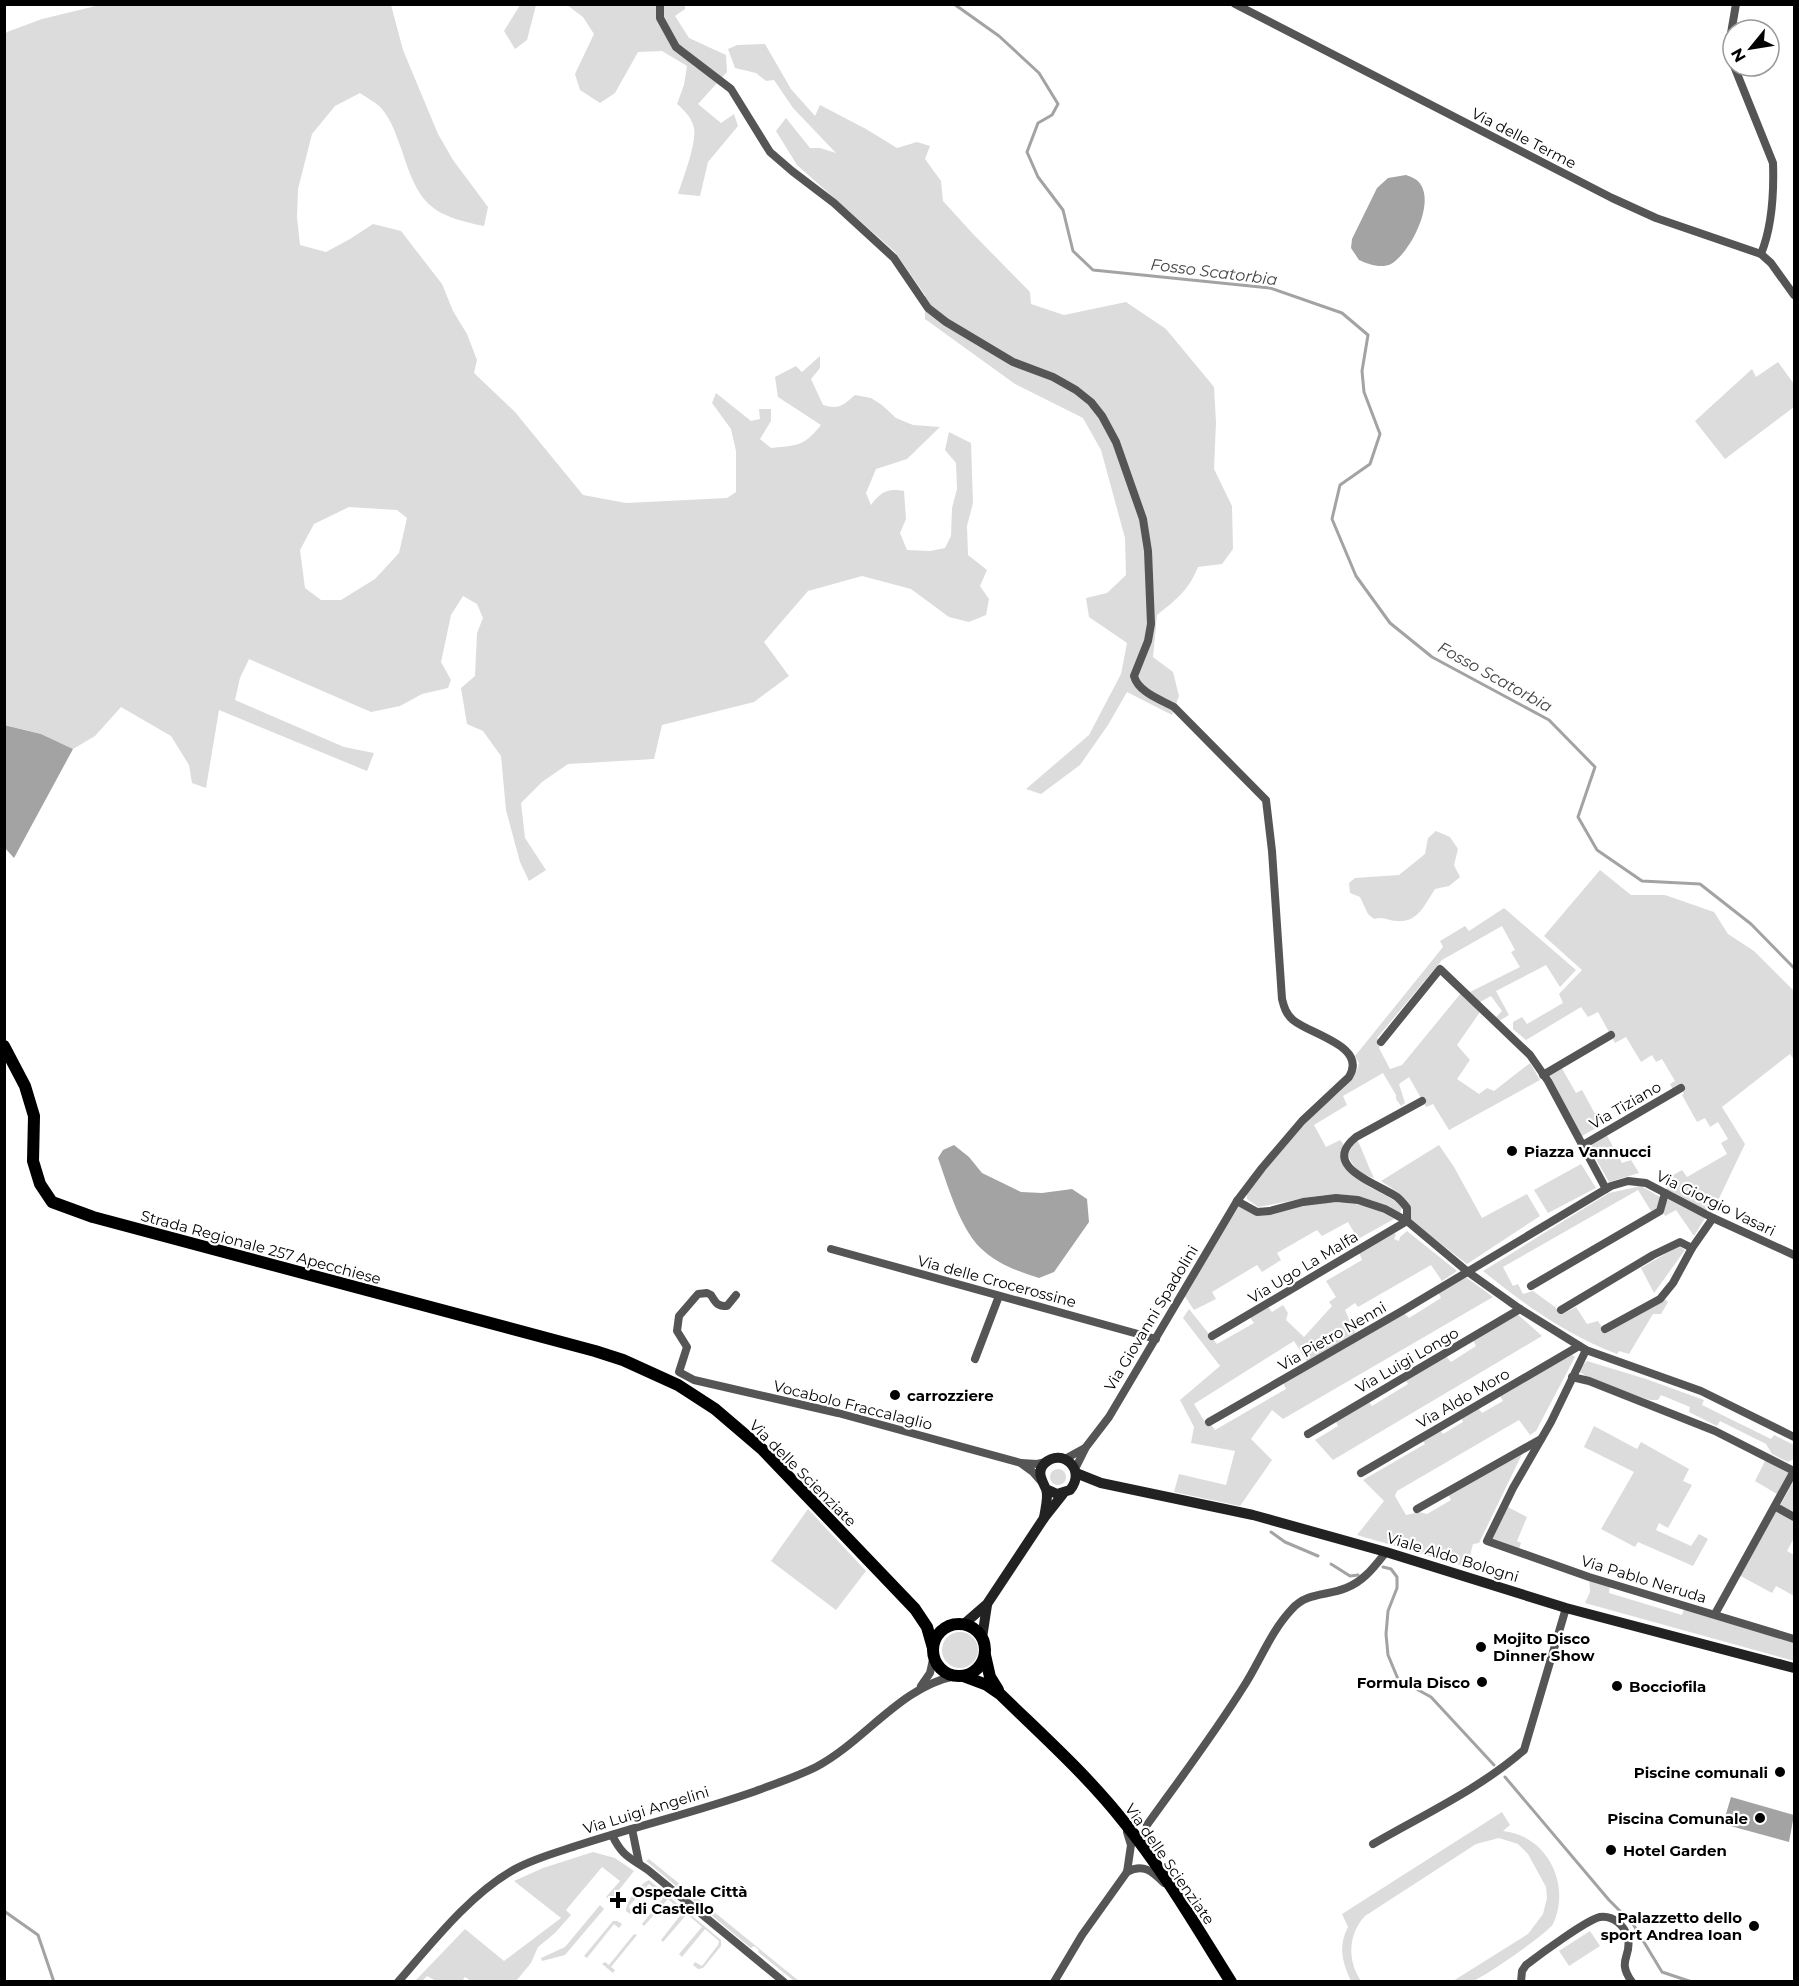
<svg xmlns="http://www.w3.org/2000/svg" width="1799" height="1986" font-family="Montserrat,sans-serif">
<rect width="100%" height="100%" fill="#fff"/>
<g fill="#dcdcdc" fill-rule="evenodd">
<path d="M100 5H391L403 50 438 134 453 160 488 207 484 226C429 215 419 203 402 151 397 137 392 121 382 109 377 103 367 98 360 93L335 106 312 134 298 189 297 217 300 245 326 252 350 239 373 224 401 231 442 284 453 311 467 334 477 360 474 373 515 412 583 495 626 503 727 498 736 492V451L731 429 712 403 716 393 751 421 760 419 759 409H771V421L760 439 771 448C798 445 803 447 821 425L778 397 775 377 796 366 802 372 820 356V368L811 379 823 405C840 410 843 405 855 395L871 398 882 405 896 418 913 425 940 427 907 459 876 469 866 493 871 505C881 492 887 488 904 491L906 519 900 533 907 550 930 551 945 548 951 536 952 508 957 489 956 463 945 450 949 432 971 443 973 503 967 526 968 555 987 570 980 586 989 599 986 615 969 622 949 617 911 589 862 576 808 591 764 642 789 676 754 702 662 725 654 759 568 764 542 782 521 803 525 838 546 870 529 881 520 862 506 810 501 756 483 731 467 724 461 688 475 676 477 633 483 618 477 604 463 596 451 615 441 662 451 680 448 688 422 694 400 706 371 712 249 659 240 678 235 700 344 747 374 753 367 771 219 710 206 788 192 783 189 765 171 736 121 707 95 736 73 749 41 734 5 725 4 36 7 32 42 19ZM349 507 397 510 407 518 399 553 375 579 341 600H321L305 588 300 550 314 524Z"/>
<polygon points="520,5 536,5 527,40 515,49 504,31"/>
<path d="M567 5H685V9L675 16 689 38 726 55 727 72 698 104 721 123 734 114 738 126 708 162 700 196 678 194C683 179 697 142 694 128 692 118 684 110 677 104L684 85 687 66 662 51 638 52 615 93 600 103 580 90 575 74 594 34 583 17Z"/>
<path d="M765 44 791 89 815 116 820 105 866 129 897 148 917 142 930 146 925 159 941 181 943 201 974 235 1030 292 1031 304 1064 315 1126 302 1166 329 1214 387 1216 422 1214 469 1232 506 1233 549 1222 564 1198 567C1188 591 1177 599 1157 615L1153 657 1173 672 1179 696 1172 715 1127 692 1108 725 1080 765 1041 794 1026 789 1089 735 1121 674 1127 643 1089 617 1086 598 1107 593 1126 575 1125 538 1101 450 1083 418 1015 384 925 319V295L895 252 797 165 776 131 786 118 810 148H820L836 153 793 108 774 80 766 81 756 73 735 68 728 49 737 45Z"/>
<polygon points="1778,362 1794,384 1794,407 1725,459 1695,421 1752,369 1756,377"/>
<path d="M1436 831 1450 837 1458 849 1454 865 1460 877 1449 886 1435 889C1425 904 1418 923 1397 921 1387 921 1386 916 1374 919L1368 914 1360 897 1350 893 1349 883 1355 878 1399 875 1425 854 1428 838Z"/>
<polygon points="1600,870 1631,895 1665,895 1714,912 1728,934 1754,951 1794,991 1794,1060 1790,1054 1722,1107 1745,1144 1712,1213 1668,1190 1663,1181 1682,1170 1687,1177 1727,1154 1721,1143 1728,1139 1718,1122 1710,1127 1705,1118 1697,1122 1682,1095 1684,1094 1682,1088 1674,1092 1670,1084 1675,1081 1662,1059 1656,1062 1652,1055 1641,1062 1626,1037 1615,1043 1598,1012 1588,1017 1581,1007 1526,1040 1513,1029 1513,1022 1522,1017 1527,1024 1563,1003 1559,994 1582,970 1544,936"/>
<path d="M1504 908 1576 970 1560 987 1546 965 1496 991 1509 1015 1499 1021 1496 1017 1502 1011 1491 996 1480 1002 1470 992 1520 967 1511 952 1515 950 1502 926 1442 960 1377 1038 1381 1042 1379 1048 1390 1069 1402 1065 1461 993 1480 1012 1457 1045 1470 1060 1457 1079 1479 1094 1487 1088 1494 1091 1530 1063 1540 1080 1449 1130 1433 1104 1426 1107 1409 1077 1399 1084 1405 1103 1401 1106 1396 1099V1095L1383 1073 1343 1096 1347 1105 1314 1125 1326 1147 1340 1140 1344 1145C1331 1180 1384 1188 1402 1207L1400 1213C1343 1182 1317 1197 1258 1207L1247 1199V1192C1266 1170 1284 1146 1303 1124 1319 1105 1355 1087 1359 1063L1355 1056 1443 947 1440 941 1465 926 1469 931Z"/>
<polygon points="1560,1065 1576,1093 1582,1090 1601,1125 1582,1136 1548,1072"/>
<polygon points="1605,1132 1622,1163 1631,1160 1639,1173 1609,1182 1587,1143"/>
<path d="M1356 1137C1363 1151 1367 1164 1374 1178 1361 1174 1353 1168 1348 1155Z"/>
<path d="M1439 1145 1454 1167 1482 1218 1527 1194 1540 1216 1467 1264 1410 1220C1409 1197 1399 1193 1381 1181Z"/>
<polygon points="1581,1164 1596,1188 1548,1213 1534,1190"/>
<path d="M1641 1186 1660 1197 1658 1208 1651 1211 1638 1190 1503 1267 1513 1286 1518 1284 1523 1294 1533 1291 1555 1307 1560 1315 1576 1307 1587 1324 1598 1321 1605 1332 1665 1299 1668 1302 1661 1314H1653L1629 1354 1619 1351 1617 1354C1567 1335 1525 1305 1483 1271L1609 1193Z"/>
<polygon points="1667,1199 1705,1218 1694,1236 1676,1210 1665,1216 1663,1212"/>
<path d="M1319 1202C1351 1203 1367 1202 1394 1219L1358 1239 1348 1222 1322 1236 1317 1230 1277 1253 1281 1260 1262 1272 1257 1265 1212 1292 1216 1299 1194 1310 1184 1295 1239 1206 1256 1215Z"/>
<path d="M1392 1230 1396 1235 1394 1239 1399 1241 1400 1237 1407 1231 1457 1271 1442 1281 1431 1265 1358 1307 1355 1303 1345 1310 1357 1337 1402 1311 1409 1318 1441 1298 1437 1290 1463 1275 1493 1297 1283 1419 1272 1410 1251 1439 1272 1460 1240 1506 1174 1492 1179 1474 1226 1485 1235 1451 1191 1443 1194 1427 1180 1400 1220 1366 1183 1318 1189 1309 1217 1344 1254 1323 1248 1315 1266 1304 1272 1312 1283 1305 1288 1313 1286 1320 1304 1337 1332 1306 1329 1302 1336 1297 1326 1281 1362 1260 1358 1250ZM1294 1341 1309 1365 1282 1380 1286 1389 1215 1430 1209 1422 1206 1424 1194 1404Z"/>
<polygon points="1679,1246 1685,1250 1654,1293 1641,1268"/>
<polygon points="1515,1312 1542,1336 1333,1460 1315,1440 1338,1426 1334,1418 1367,1399 1372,1406 1408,1384 1404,1378 1444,1354 1451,1362 1476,1346 1472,1338"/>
<polygon points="1568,1352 1575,1357 1536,1431 1530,1435 1519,1420 1397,1491 1395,1496 1406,1515 1419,1512 1427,1514 1451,1500 1447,1492 1525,1448 1479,1543 1473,1544 1467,1567 1357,1535 1384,1501 1363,1480 1425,1444 1421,1438 1438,1428 1443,1434 1463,1422 1460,1415 1476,1405 1482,1413 1503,1401 1498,1393"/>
<polygon points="1587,1361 1646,1379 1704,1400 1702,1405 1771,1439 1774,1435 1794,1445 1794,1459 1788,1462 1772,1454 1766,1444 1720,1421 1717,1426 1689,1412 1690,1407 1661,1395 1658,1400 1650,1400 1590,1379 1580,1372 1580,1368"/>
<polygon points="1594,1426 1637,1449 1641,1442 1689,1469 1683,1481 1692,1485 1668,1528 1659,1523 1656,1530 1691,1546 1699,1534 1708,1539 1693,1566 1638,1542 1635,1547 1601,1529 1634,1472 1584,1447"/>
<polygon points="1767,1457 1791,1469 1777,1494 1755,1481"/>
<circle cx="1058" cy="1477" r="8"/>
<polygon points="1794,1480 1794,1513 1780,1506"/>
<polygon points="1504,1505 1527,1517 1517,1541 1521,1543 1518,1552 1487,1541"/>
<polygon points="808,1509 866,1571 836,1610 771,1561"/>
<polygon points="1774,1510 1794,1521 1794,1538 1787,1551 1794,1555 1794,1596 1776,1586 1772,1593 1737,1574"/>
<polygon points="1589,1577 1610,1583 1609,1593 1682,1615 1685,1606 1794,1639 1794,1661 1585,1603 1590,1592"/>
<circle cx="960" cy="1650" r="18"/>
<path d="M1502 1812 1510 1825 1503 1831C1546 1835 1572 1884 1553 1924 1548 1933 1482 1979 1471 1982 1466 1983 1458 1982 1453 1981L1528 1934 1543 1914 1547 1898 1546 1887 1528 1854 1518 1844 1499 1838 1476 1844 1365 1916C1348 1934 1347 1961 1361 1981H1351C1342 1962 1338 1946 1348 1927L1342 1914Z"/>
<polygon points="593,1852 615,1858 634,1871 611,1900 606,1897 620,1881 602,1867 566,1910 571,1915 555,1933 538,1947 531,1963 516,1981 471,1981 465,1977 462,1981 436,1981 427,1976 422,1981 415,1981 465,1929 504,1961 561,1918 514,1881 543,1868"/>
<polygon points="649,1859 799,1981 794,1981 758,1952 759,1950 754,1946 751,1948 646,1861"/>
<path d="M649 1880 721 1940V1946L703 1968 698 1969 693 1965 695 1962 702 1966 718 1945 719 1941 705 1929 682 1957 679 1954 702 1927 687 1914 663 1942 661 1940 683 1912 668 1899 644 1926 642 1924 664 1897 649 1884 629 1906 631 1911 630 1914 626 1911C626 1901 639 1885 649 1880Z"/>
<polygon points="600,1905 604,1909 565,1955 542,1961 541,1958 565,1947"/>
<polygon points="613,1921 617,1921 622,1924 619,1928 614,1924 587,1958 584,1956"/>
<polygon points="1590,1931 1600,1946 1569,1966 1559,1951"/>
<polygon points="634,1934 637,1935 611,1967 615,1970 613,1973 602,1964 605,1962 609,1965"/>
</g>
<g fill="#a3a3a3">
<path d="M1406 175C1411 177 1418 179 1421 185 1434 206 1410 253 1391 264 1381 269 1368 264 1359 260L1351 248 1352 239 1377 188 1388 178Z"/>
<polygon points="4,725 41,734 73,749 14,858 5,848"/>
<path d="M954 1145 969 1157 982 1173 1021 1192 1042 1193 1072 1189 1087 1199 1089 1222 1054 1272 1039 1278C1020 1272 1000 1265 985 1252 961 1233 948 1186 938 1158L943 1150Z"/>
<polygon points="1731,1797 1794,1815 1789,1842 1723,1824"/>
</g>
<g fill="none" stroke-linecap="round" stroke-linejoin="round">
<g stroke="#a3a3a3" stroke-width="3">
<polyline points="954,4 999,36 1039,73 1058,104 1052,115 1038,123 1027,152 1038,177 1063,210 1073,251 1093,270 1270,288 1342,313 1368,335 1362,371 1364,392 1380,434 1370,464 1340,485 1332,519 1356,576 1390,623 1432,657 1549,720 1595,767 1578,817 1597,850 1642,881 1700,884 1751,924 1794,968"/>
<polyline points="1271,1532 1285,1542 1318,1556"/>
<polyline points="1331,1564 1350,1576 1358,1575"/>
<polyline points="1383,1567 1391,1569 1397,1577 1397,1588 1388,1611 1386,1634 1388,1655 1398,1679 1431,1697 1494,1765"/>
<polyline points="1505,1777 1609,1900 1633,1924 1662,1972 1692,1982"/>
<polyline points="4,1911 38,1935 54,1982"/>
</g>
<g stroke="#555" stroke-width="8">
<path d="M660 4V18L676 47 731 89 770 152 792 171 834 203 894 258 928 308 946 322 1013 362 1053 377 1076 390 1091 402 1102 416 1116 442 1143 519 1148 551 1151 624 1148 641 1134 676C1138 692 1161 700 1174 707L1266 800 1272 851 1282 999C1284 1007 1286 1014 1293 1020 1311 1035 1368 1046 1349 1077L1302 1121 1262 1168 1237 1201 1109 1417 1086 1447 1075 1469"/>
<polyline points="1235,4 1612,198 1656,218 1761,254 1771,263 1794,295"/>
<polyline points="1733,62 1729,45 1736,4"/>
<path d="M1734 66 1773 163C1774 193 1772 227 1761 254"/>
<polyline points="1381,1042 1440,969 1530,1055 1548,1081 1606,1189"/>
<polyline points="1543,1075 1611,1035"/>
<polyline points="1583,1145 1681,1088"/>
<polyline points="1237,1201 1257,1212 1270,1211 1303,1202 1336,1198 1358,1200 1385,1209 1407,1221 1468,1272 1520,1309 1586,1350 1701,1391 1794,1437"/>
<path d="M1407 1221V1208C1404 1204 1401 1200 1397 1197 1379 1184 1319 1167 1356 1137L1422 1101"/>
<polyline points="831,1249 1156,1339"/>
<polyline points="1531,1286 1660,1211 1665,1193"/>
<path d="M736 1295 727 1306C717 1306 716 1303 711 1295L707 1293 698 1294 679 1316 677 1331 687 1347 679 1372 694 1380 838 1413 1021 1463 1037 1464 1046 1462"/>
<polyline points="1561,1310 1653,1255 1680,1242 1692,1248"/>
<polyline points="1605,1329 1660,1299 1673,1283 1692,1248 1713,1218"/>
<polyline points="1212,1336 1407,1221"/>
<polyline points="1586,1350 1551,1422 1513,1488 1487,1541 1589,1577 1794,1639"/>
<polyline points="975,1359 999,1296"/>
<polyline points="1572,1377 1589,1381 1715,1431 1794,1471"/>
<polyline points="1209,1422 1402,1311 1611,1186 1628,1181 1646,1183 1713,1218 1794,1255"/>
<polyline points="1308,1434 1520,1309"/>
<polyline points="1065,1459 1085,1448"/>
<polyline points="1022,1464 1033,1472 1040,1480"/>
<polyline points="1361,1473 1579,1346"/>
<polyline points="1776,1507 1794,1517"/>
<polyline points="1417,1509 1541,1439"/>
<polyline points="1715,1614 1794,1471"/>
<polyline points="921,1686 930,1673 934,1655"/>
<path d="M1147 1825C1180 1779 1214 1734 1244 1686 1260 1661 1271 1631 1292 1609 1307 1592 1327 1596 1346 1588 1364 1581 1374 1567 1386 1552"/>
<polyline points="632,1829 639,1863"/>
<path d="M612 1835C623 1857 629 1857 648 1870L784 1982"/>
<path d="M1373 1844C1423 1815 1481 1788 1524 1750L1566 1608"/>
<path d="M1127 1872C1143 1863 1152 1871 1164 1883"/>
<path d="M398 1982C432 1943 470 1894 515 1869 535 1858 558 1852 579 1845 637 1826 696 1812 753 1792 774 1784 796 1777 816 1767 865 1741 900 1687 955 1676"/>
<polyline points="1054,1982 1082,1935 1127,1872 1131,1845 1127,1832"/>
<path d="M1521 1982 1522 1971 1526 1965C1539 1955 1588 1919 1600 1917 1613 1915 1625 1926 1628 1938 1632 1957 1616 1960 1632 1982"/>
</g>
<g stroke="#222" stroke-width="10">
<polyline points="1076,1473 1101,1483 1253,1515 1386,1552 1566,1608 1794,1668"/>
<path d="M1044 1518C1045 1510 1049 1497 1046 1489 1042 1480 1036 1472 1045 1463 1062 1447 1087 1470 1070 1490L1057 1494 1046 1489"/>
<polyline points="964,1624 987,1604 1044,1518 1063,1494"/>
<polyline points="982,1638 987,1605"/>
</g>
<g stroke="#000" stroke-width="12">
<polyline points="4,1046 25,1086 34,1116 33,1161 40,1184 52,1202 93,1217 595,1351 623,1360 678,1385 715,1409 763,1450 915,1609 927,1627 933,1648"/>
<circle cx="959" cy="1650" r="26"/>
<polyline points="985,1655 990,1677 998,1690"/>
<path d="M963 1676 987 1685 1000 1694C1042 1735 1087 1775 1124 1822 1164 1871 1197 1928 1231 1982"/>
</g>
</g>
<g fill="#000" stroke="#fff" stroke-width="2">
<circle cx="1512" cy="1151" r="6"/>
<circle cx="895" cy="1395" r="6"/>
<circle cx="1481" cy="1647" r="6"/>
<circle cx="1482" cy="1682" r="6"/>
<circle cx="1617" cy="1686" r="6"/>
<circle cx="1780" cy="1772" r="6"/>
<circle cx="1760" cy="1818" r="6"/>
<circle cx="1611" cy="1850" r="6"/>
<path d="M615 1891h6v6h6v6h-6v6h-6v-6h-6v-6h6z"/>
<circle cx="1754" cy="1926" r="6"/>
</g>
<g text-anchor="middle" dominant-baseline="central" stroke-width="4.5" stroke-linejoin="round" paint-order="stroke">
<g font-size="15" fill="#000" stroke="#fff">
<text transform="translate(1524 138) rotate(27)">Via delle Terme</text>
<text transform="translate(1625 1105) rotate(-30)">Via Tiziano</text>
<text transform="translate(1716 1203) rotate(26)">Via Giorgio Vasari</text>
<text transform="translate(261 1247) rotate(15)">Strada Regionale 257 Apecchiese</text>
<text transform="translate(1303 1267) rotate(-31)">Via Ugo La Malfa</text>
<text transform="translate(997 1281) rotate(15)">Via delle Crocerossine</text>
<text transform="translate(1151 1318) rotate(-59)">Via Giovanni Spadolini</text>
<text transform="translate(1332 1336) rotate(-30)">Via Pietro Nenni</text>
<text transform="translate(1407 1360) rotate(-30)">Via Luigi Longo</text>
<text transform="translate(1463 1398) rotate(-30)">Via Aldo Moro</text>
<text transform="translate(853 1405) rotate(14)">Vocabolo Fraccalaglio</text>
<text transform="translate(803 1473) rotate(45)">Via delle Scienziate</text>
<text transform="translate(1453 1557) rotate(17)">Viale Aldo Bologni</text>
<text transform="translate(1644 1579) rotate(17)">Via Pablo Neruda</text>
<text transform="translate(646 1810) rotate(-17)">Via Luigi Angelini</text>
<text transform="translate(1170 1864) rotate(55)">Via delle Scienziate</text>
</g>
<g font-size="15" font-weight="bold" fill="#000" stroke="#fff" text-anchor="start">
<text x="1524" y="1151">Piazza Vannucci</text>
<text x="907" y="1395">carrozziere</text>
<text x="1493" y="1638">Mojito Disco<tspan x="1493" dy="17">Dinner Show</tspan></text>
<text x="1470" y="1682" text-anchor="end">Formula Disco</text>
<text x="1629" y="1686">Bocciofila</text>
<text x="1768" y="1772" text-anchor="end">Piscine comunali</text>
<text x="1748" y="1818" text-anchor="end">Piscina Comunale</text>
<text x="1623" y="1850">Hotel Garden</text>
<text x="632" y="1891">Ospedale Città<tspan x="632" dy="17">di Castello</tspan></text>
<text x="1742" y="1917" text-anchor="end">Palazzetto dello<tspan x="1742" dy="17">sport Andrea Ioan</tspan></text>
</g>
<g font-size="16" font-style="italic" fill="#444" stroke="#fff">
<text transform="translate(1214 272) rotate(7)">Fosso Scatorbia</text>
<text transform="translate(1495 677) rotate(29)">Fosso Scatorbia</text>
</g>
</g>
<rect width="1799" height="1986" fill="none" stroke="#000000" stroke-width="12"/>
<g transform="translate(1751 48) rotate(240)"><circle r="28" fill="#ffffff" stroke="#999999" stroke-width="1.5"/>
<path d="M0-4.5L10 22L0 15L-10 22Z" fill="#000000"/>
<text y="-9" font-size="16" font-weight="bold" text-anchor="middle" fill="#000000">N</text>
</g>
</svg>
